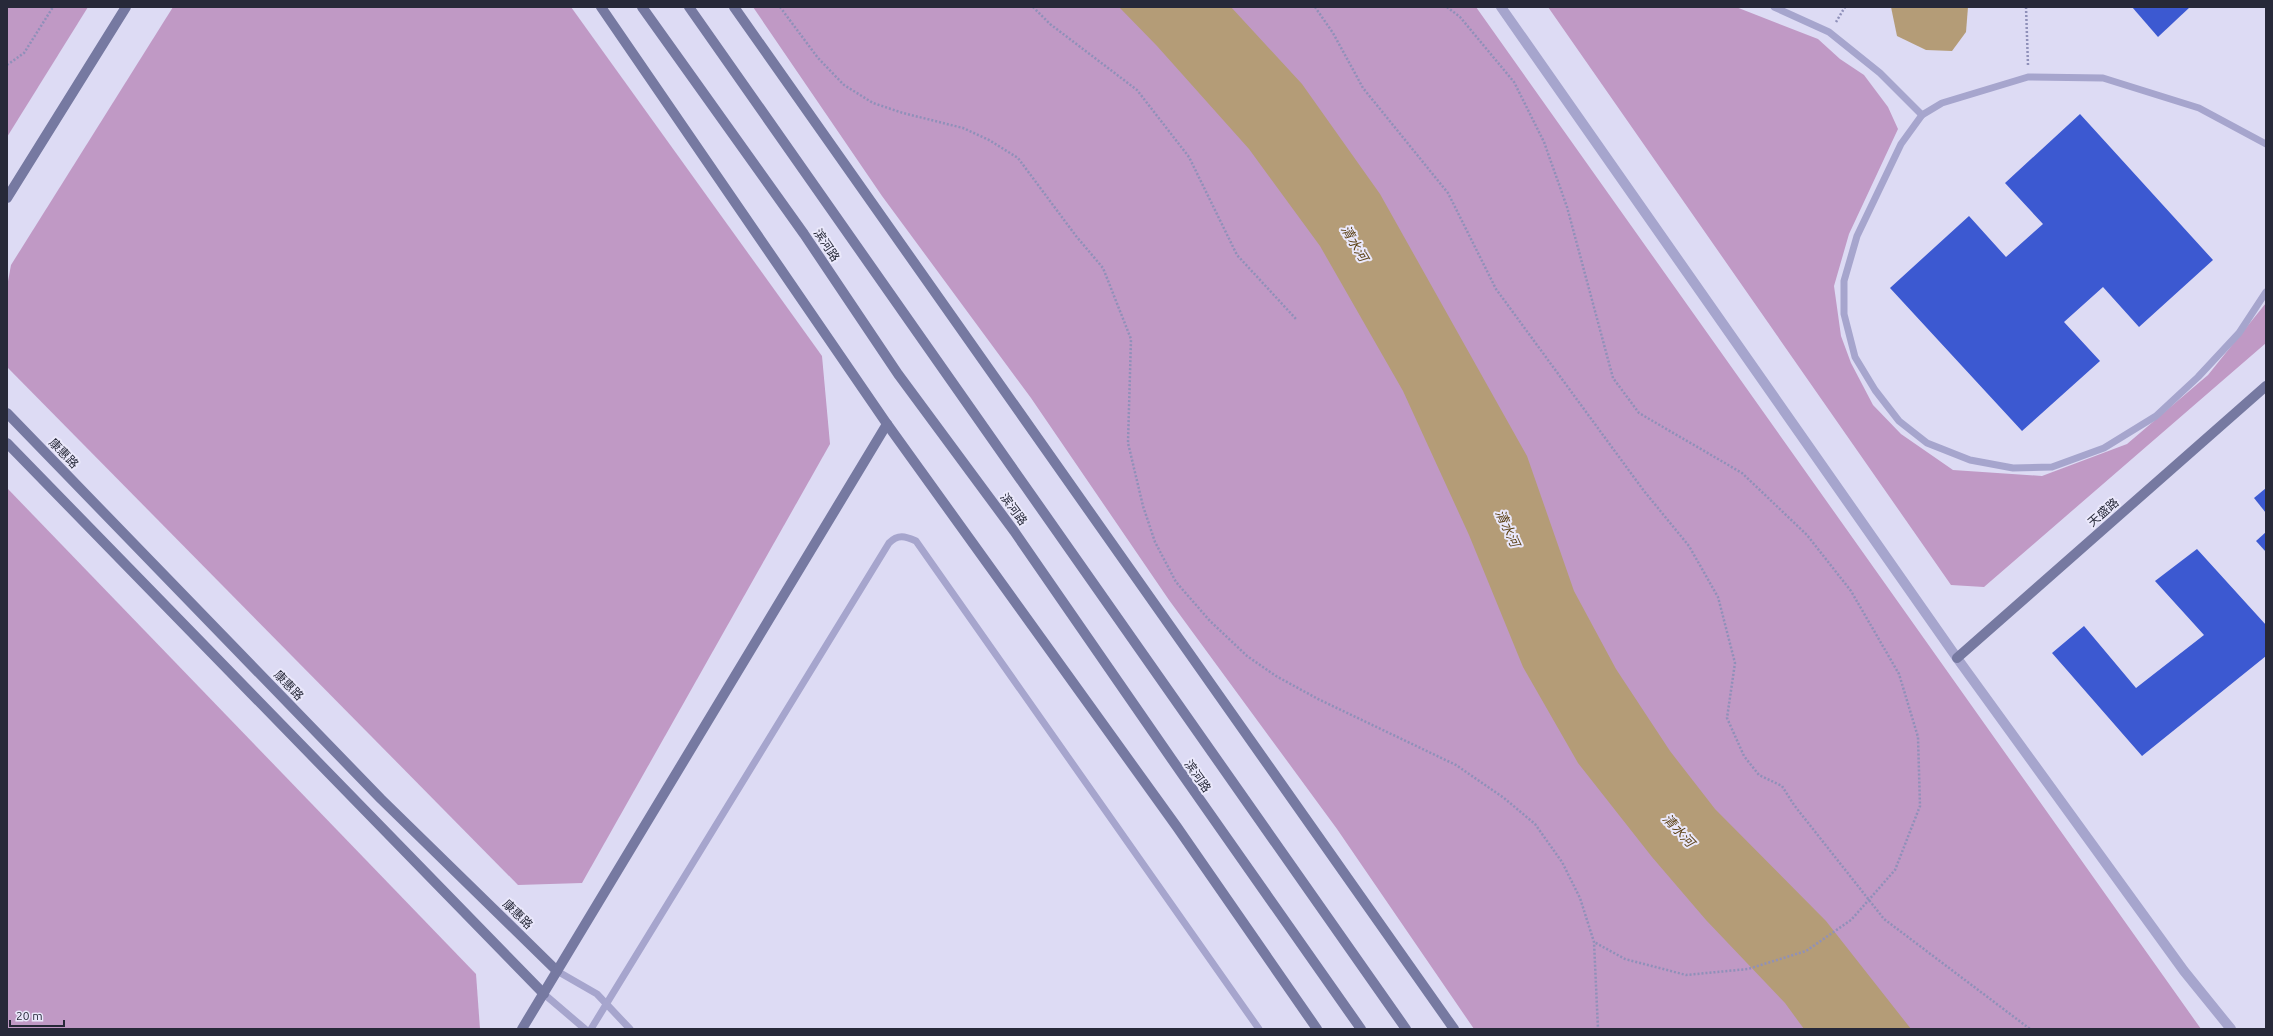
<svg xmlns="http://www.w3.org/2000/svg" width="2273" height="1036" font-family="Ubuntu,'Noto Sans SC',sans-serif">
<rect width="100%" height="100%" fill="#dddbf4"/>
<g fill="#c099c5">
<polygon points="7,7 88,7 7,137"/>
<polygon points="173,7 571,7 822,356 830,444 582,883 518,885 7,367 7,287 11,265"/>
<polygon points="753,7 1476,7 2201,1029 1474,1029 1337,829 1169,600 1031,398 882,196"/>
<polygon points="1548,7 1736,7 1818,39 1840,59 1864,75 1888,107 1898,129 1849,234 1834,286 1841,336 1851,363 1873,405 1901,434 1953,470 2042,476 2127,444 2208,375 2266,303 2266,343 1984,587 1951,585"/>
<polygon points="7,488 476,974 480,1029 7,1029"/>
</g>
<g fill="#b49c77">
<polygon points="1119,7 1231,7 1302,84 1380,194 1527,456 1574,591 1616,669 1670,751 1715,809 1826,921 1911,1029 1804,1029 1785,1003 1706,920 1652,857 1578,763 1523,667 1469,535 1403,391 1320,246 1249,149 1157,46"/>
<polygon points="1891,7 1968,7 1966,32 1952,51 1926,50 1897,36"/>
</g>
<g fill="#3c59d1">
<polygon points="2132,7 2190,7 2158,37"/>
<polygon points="2080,114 2213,260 2139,327 2103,287 2064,322 2100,361 2022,431 1890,288 1969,216 2006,257 2043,224 2005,183"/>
<polygon points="2266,488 2266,513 2254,498"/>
<polygon points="2266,532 2266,552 2256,541"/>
<polygon points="2197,549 2266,625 2266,656 2142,756 2052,653 2084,626 2136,688 2204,635 2155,581"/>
</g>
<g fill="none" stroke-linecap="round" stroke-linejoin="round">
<g stroke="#8f90b9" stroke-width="2.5" stroke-dasharray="2 2" stroke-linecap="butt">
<polyline points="780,7 818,58 844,85 873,103 903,113 963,128 989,140 1018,158 1076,236 1103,268 1131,339 1128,443 1143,506 1155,542 1176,582 1210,621 1247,656 1276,676 1318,699 1456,765 1504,798 1535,824 1562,862 1580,898 1594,942 1598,1029"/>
<polyline points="1033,7 1050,24 1137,90 1189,157 1237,255 1296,319"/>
<polyline points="1315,7 1333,33 1363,88 1448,193 1496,289 1644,491 1689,546 1718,597 1735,663 1727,718 1744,756 1759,775 1782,786 1794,805 1884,919 2030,1029"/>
<polyline points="1447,7 1460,17 1514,82 1544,142 1567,207 1613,378 1639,413 1742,473 1807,535 1851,591 1899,674 1918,737 1920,806 1895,870 1851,920 1806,951 1748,969 1686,975 1625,959 1594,942"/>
<polyline points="2026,7 2028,65"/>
<polyline points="1836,22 1845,7"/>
<polyline points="7,65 24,53 53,7"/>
</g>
<g stroke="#a6a5cd" stroke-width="7">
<polyline points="1774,7 1829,32 1880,73 1922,115"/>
<polyline points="2266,144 2199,108 2103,78 2028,77 1942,103 1922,115 1901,144 1857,236 1844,281 1844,314 1855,357 1875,390 1899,421 1927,443 1970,460 2013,468 2052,467 2104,448 2156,416 2198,377 2239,333 2266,292"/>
<polyline points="557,971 597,994 630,1029"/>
<polyline points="544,994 585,1029"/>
<path d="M591 1029 889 543C898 534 905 536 916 541L1259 1029"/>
</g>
<polyline stroke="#a6a5cd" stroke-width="10" points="1501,7 1957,658 2184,971 2231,1029"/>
<g stroke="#7679a1" stroke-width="10">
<polyline points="601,7 887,424 1177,827 1317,1029"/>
<polyline points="642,7 804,234 898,374 1014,531 1182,774 1361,1029"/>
<polyline points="689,7 1406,1029"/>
<polyline points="734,7 1454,1029"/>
<polyline points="7,198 126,7"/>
<polyline points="7,413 381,799 557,971"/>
<polyline points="7,443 544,994"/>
<polyline points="1957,658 2266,386"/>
<polyline points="522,1029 887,424"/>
</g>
</g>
<g text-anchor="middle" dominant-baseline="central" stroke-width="4" stroke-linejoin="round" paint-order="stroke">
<g font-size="12" fill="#272939" stroke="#eae8fb">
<text transform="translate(827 245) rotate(56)">滨河路</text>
<text transform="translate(64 453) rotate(46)">康惠路</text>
<text transform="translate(1014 509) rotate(54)">滨河路</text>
<text transform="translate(2103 512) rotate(-41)">天盛路</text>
<text transform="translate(289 685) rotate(46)">康惠路</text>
<text transform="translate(1198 776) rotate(55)">滨河路</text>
<text transform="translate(518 914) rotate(44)">康惠路</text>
</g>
<g font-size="13" font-style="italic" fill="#5e4419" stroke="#eae8fb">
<text transform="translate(1355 243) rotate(59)">清水河</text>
<text transform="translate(1508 528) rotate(65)">清水河</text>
<text transform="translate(1679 830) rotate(47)">清水河</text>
</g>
</g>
<rect width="2273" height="1036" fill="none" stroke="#272939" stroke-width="16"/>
<path d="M10 1020v6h54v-6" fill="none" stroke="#272939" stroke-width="2"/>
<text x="16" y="1020" font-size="12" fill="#272939" stroke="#eae8fb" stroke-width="3" paint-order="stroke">20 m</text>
</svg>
